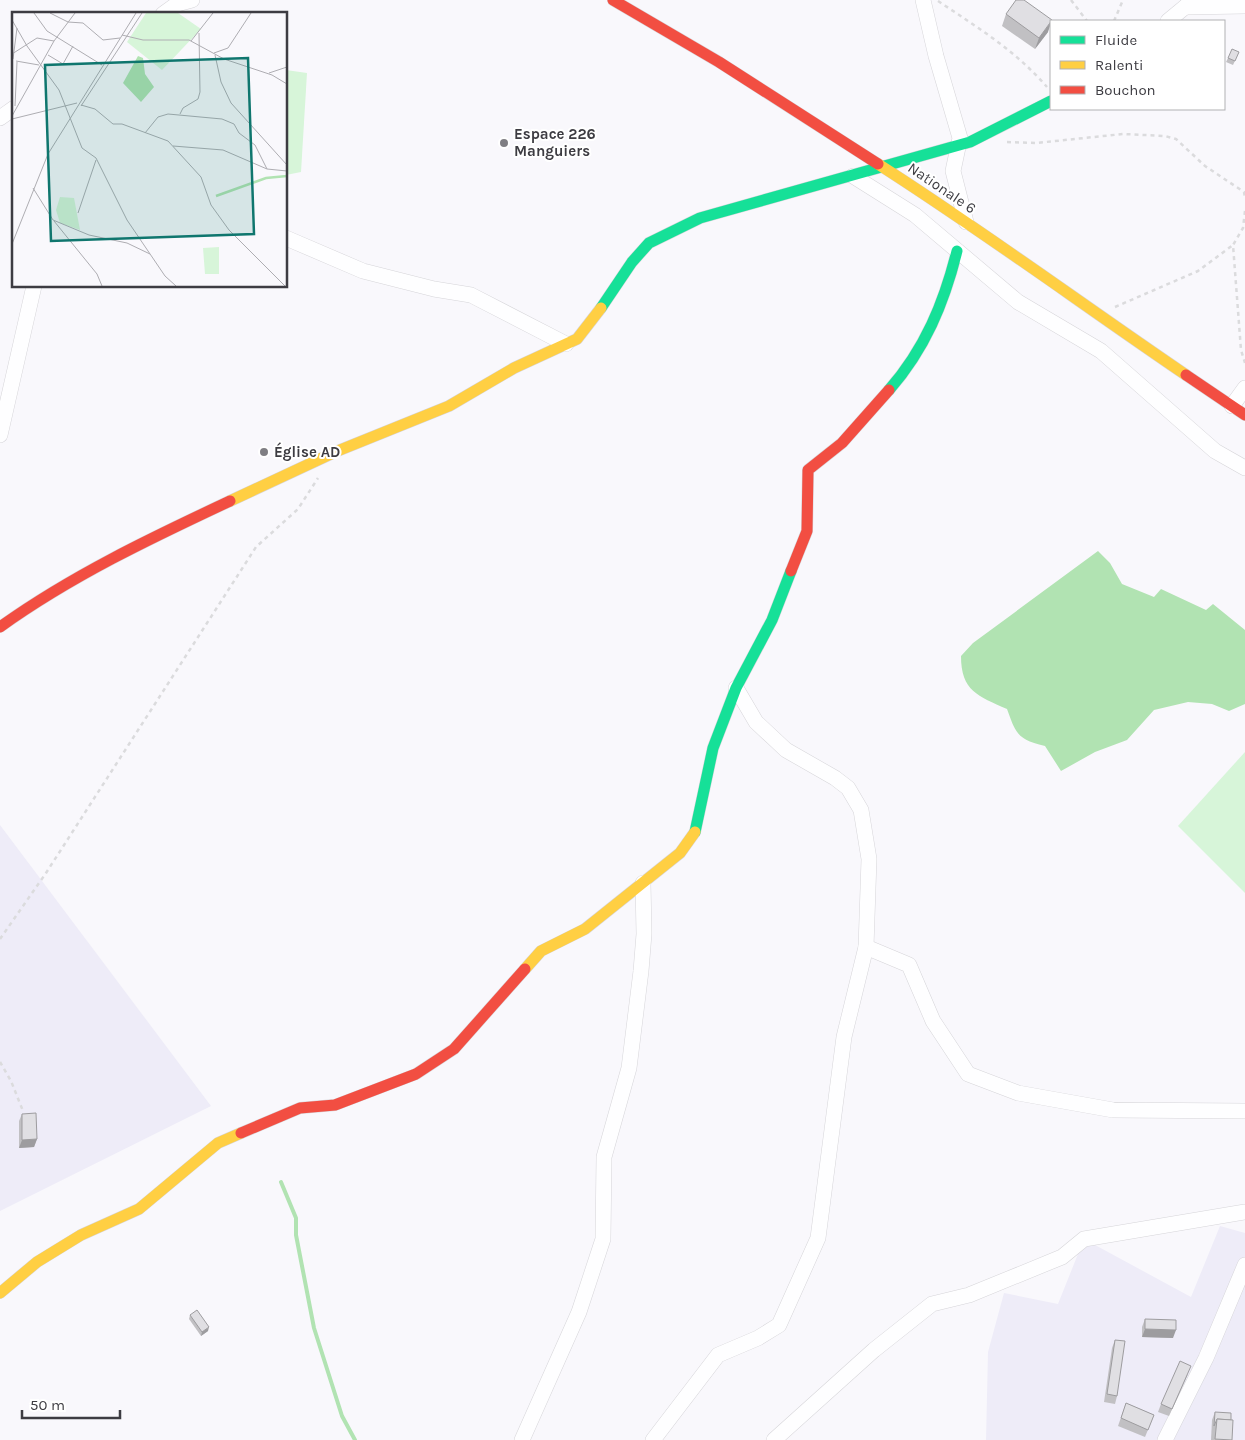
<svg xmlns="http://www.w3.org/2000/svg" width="1245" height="1440" font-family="Karla,sans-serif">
<rect width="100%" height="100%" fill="#f9f8fc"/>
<g fill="#eeecf8">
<polygon points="0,825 211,1106 0,1211"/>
<polygon points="1220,1226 1245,1233 1245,1440 986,1440 988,1352 1004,1293 1058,1304 1084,1239 1191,1297"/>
</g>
<g fill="#d7f5d9">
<polygon points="286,70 307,73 301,172 286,175"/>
<polygon points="1245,752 1245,893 1178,826"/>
</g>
<path fill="#b1e3b2" d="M1098 551 1110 563 1122 584 1154 597 1161 589 1206 610 1213 604 1245 630V704L1229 711 1212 704 1188 702 1154 710 1127 740 1095 752 1061 771 1045 746C1018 740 1016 734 1007 709 978 696 961 691 961 656L973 643Z"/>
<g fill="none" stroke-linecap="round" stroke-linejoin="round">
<polyline stroke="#b1e3b2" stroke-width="4" points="281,1182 296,1218 296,1235 314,1328 342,1416 355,1440"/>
<g stroke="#d6d5d9" stroke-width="16">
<g id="street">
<polyline points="923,0 936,56 960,138 953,171 966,222"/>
<polyline points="1185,7 1245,6"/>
<polyline points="163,14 177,4 192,0"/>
<polyline points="1168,21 1191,2"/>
<polyline points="0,118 14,108"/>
<polyline points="853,176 915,215 1018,302 1101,351 1215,451 1245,468"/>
<polyline points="286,238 363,271 434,289 471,295 566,344"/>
<polyline points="1232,406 1245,388"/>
<polyline points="0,435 34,286"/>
<polyline points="866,947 909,965 933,1021 968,1074 1018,1093 1113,1110 1245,1111"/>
<polyline points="522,1440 579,1312 603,1239 604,1157 629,1068 641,971 644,934 643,883"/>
<polyline points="653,1440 718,1355 758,1338 779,1325 818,1238 844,1037 866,947 869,859 861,810 848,788 835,778 786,750 756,722 736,688"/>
<polyline points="774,1440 874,1350 932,1304 969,1295 1062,1257 1084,1239 1245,1212"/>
<polyline points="1165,1440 1206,1358 1245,1265"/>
</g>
</g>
<g stroke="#d6d5d9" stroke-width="12">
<g id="fast">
<polyline points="601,308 632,262 649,243 700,218 970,142 1051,101"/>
<path d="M889 390C925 349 944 303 957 251"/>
<polyline points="695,832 713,748 736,688 772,620 791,571"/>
</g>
</g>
<g stroke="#d6d5d9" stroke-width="12">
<g id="slow">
<path d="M878 164C983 231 1083 305 1186 375"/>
<polyline points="230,501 335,452 449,406 514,368 577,339 601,308"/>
<polyline points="525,969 541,951 585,929 680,853 695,832"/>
<polyline points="0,1293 37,1262 81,1235 139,1209 218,1143 241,1133"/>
</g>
</g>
<g stroke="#d6d5d9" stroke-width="12">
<g id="jam">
<polyline points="613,0 719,62 878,164"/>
<polyline points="1186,375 1245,415"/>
<polyline points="791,571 807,531 808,470 842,443 889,390"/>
<path d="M0 627C71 576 151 538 230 501"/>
<polyline points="241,1133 300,1108 335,1105 416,1074 454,1049 525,969"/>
</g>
</g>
<g stroke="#dbdbdd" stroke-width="2.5" stroke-dasharray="4 4" stroke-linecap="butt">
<polyline points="1071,0 1087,21"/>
<path d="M938 1C977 27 1016 51 1047 87"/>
<polyline points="1114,21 1123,0"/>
<polyline points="1007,142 1036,143 1123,134 1165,136 1176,139 1205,166 1244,192 1245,198"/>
<polyline points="1245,211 1243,228 1233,245 1241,350 1245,363"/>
<polyline points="1115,307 1198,271 1233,245"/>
<polyline points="0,939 46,873 256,547 298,509 318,478"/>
<polyline points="0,1062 11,1081 23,1111"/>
</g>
<use href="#street" stroke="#fefeff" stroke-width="15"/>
<use href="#fast" stroke="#16e098" stroke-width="11"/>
<use href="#slow" stroke="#ffcf43" stroke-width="11"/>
<use href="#jam" stroke="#f24e42" stroke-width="11"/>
</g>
<g fill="#c1c0c3">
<polygon points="1006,14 1048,32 1035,49 1002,26"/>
<polygon points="1239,52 1233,65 1226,62 1228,58"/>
<polygon points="22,1114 37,1139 34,1147 19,1148 19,1121"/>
<polygon points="190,1315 208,1331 201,1336 189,1319"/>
<polygon points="1145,1319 1173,1338 1142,1337 1142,1327"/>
<polygon points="1115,1340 1117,1396 1115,1404 1104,1402 1112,1348"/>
<polygon points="1188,1374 1169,1416 1158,1412 1161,1404"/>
<polygon points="1126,1403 1154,1415 1145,1437 1118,1426"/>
<polygon points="1215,1412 1231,1420 1232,1440 1211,1440 1212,1420"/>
</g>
<g fill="#9d9c9f">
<polygon points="1052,20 1048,32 1035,49 1039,38"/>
<polygon points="37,1139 34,1147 19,1148 22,1140"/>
<polygon points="209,1327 208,1331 201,1336 202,1332"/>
<polygon points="1145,1329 1176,1330 1173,1338 1142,1337"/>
</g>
<g fill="#e0dfe3" stroke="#9d9c9f">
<polygon points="1016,0 1024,0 1052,20 1039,38 1006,14"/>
<polygon points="1232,49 1239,52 1235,61 1228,58"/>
<polygon points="36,1113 37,1139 22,1140 22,1114"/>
<polygon points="197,1310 209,1327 202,1332 190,1315"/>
<polygon points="1145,1319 1176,1320 1176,1330 1145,1329"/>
<polygon points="1115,1340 1125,1341 1117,1396 1107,1394"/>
<polygon points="1180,1361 1191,1366 1172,1409 1161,1404"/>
<polygon points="1126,1403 1154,1415 1148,1430 1121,1418"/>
<polygon points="1215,1412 1231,1413 1231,1420 1217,1419 1214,1426"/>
<polygon points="1217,1419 1233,1420 1232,1440 1215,1439"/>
</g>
<g fill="#7f7e83" stroke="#fff" stroke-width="2">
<circle cx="504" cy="143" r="5"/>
<circle cx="264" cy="452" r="5"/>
</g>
<g text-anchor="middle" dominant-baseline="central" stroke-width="4" stroke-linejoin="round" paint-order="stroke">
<g font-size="15" font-weight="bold" fill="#3d3c42" stroke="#fff" text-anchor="start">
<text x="514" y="134">Espace 226<tspan x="514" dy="17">Manguiers</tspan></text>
<text x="274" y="452">Église AD</text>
</g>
<g font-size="15" fill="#3d3c42" stroke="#fff">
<text transform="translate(942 188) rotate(34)">Nationale 6</text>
</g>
</g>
<g transform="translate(12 12)">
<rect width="275" height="275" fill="#f9f8fc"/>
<path d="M134 1H166L189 17 150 58 115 30ZM48 185 62 186 68 218 48 211 44 198ZM207 235V262H193L191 236Z" fill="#d7f5d9"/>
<path d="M126 44 131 46 133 62 142 75 129 90 111 71Z" fill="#b1e3b2"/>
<path fill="none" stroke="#b1e3b2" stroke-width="2.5" d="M204 184 254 166 275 164"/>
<path fill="none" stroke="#aeadb2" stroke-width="1" d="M22 1 35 19 90 53M38 1 56 10 71 11 91 28 108 26M0 8 15 34 47 78 70 136 84 146 115 208 153 264 164 274M110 23 131 28H177L212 47 260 63 275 72M179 29 201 1M202 41 216 36 239 1M0 42 25 26 42 29M36 43 51 52 61 34M203 43 209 70 219 91 275 153M1 47 5 16M4 49 27 53M257 61 275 55M69 93 83 97 101 112H110L156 129 189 165 199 193 217 218 273 274M3 94 5 50M69 94 130 1M168 102 171 96 186 87 188 80 187 21M0 104 42 29 63 1M0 107 65 91M133 121 146 105 156 102 210 107 222 112 227 121 243 133 255 157 275 159M161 134 211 138 255 157M21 176 41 208 77 223 115 231 138 242M66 201 84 148M42 209 85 262 90 274M0 232 36 142 124 1"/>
<path fill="#0f766e" fill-opacity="0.15" stroke="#0f766e" stroke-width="2.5" d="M236 46 242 222 39 229 33 53Z"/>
<rect width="275" height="275" fill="none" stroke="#3d3c42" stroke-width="2.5"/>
</g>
<rect x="1050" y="20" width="175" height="90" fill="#ffffff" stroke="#b1b1b3"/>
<rect x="1060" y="36" width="25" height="8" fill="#16e098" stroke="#b1b1b3"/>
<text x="1095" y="45" font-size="15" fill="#3d3c42">Fluide</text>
<rect x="1060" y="61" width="25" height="8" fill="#ffcf43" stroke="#b1b1b3"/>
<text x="1095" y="70" font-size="15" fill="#3d3c42">Ralenti</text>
<rect x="1060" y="86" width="25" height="8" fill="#f24e42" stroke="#b1b1b3"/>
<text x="1095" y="95" font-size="15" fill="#3d3c42">Bouchon</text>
<path d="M22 1410v8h98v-8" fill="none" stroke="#3d3c42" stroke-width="2.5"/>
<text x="30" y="1410" font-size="15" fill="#3d3c42" stroke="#ffffff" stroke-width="4" paint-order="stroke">50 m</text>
</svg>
